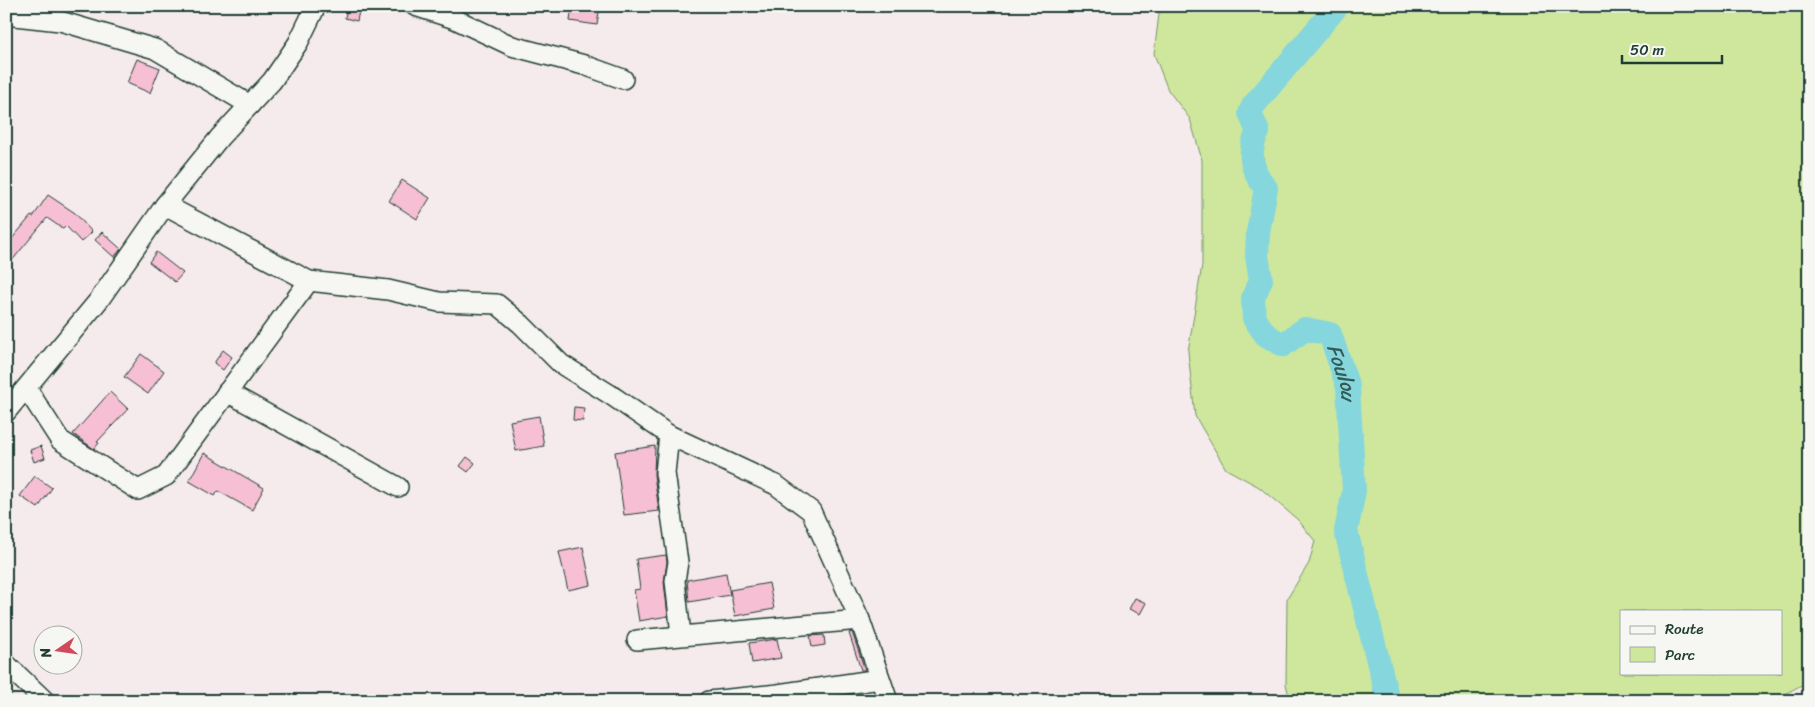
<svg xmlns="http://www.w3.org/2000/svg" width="1815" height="707" font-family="Sriracha,sans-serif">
<rect width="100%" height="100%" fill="#f6ebec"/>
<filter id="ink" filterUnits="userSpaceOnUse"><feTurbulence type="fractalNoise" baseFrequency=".02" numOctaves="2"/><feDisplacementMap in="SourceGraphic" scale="10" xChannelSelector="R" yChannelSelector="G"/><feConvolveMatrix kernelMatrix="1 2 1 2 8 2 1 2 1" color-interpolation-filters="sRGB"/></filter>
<g filter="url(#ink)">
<path fill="#cee79d" stroke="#769268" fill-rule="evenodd" d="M1160 6H1809V681L1772 701H1290L1286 684 1287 599 1309 563 1315 541 1298 520 1259 487 1226 469 1195 416 1188 352 1202 265V160L1190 119 1168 90 1154 54ZM1621 611H1781V673H1621Z"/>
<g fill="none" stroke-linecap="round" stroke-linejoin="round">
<path stroke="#85d6dd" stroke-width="24" id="s1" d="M1337 6 1253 106 1250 113 1258 132C1247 152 1251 171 1266 188L1258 232 1257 256 1261 280 1253 298 1254 318 1266 335 1283 345 1305 329 1330 334 1348 387 1354 491 1346 531 1388 701"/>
</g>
<g fill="#f7bfd4" stroke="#1f3d34">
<polygon points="347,6 360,6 357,21 345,18"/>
<polygon points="572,6 600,6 597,25 570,21"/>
<polygon points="137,59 160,68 150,93 127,83"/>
<polygon points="402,180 430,198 417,219 389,201"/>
<polygon points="48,195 75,213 92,232 81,242 66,226 63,229 47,218 6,268 6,246 31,216 33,217"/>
<polygon points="102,232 121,249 114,257 95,240"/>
<polygon points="156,252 183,273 175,282 149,262"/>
<polygon points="223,350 232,357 223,370 214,363"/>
<polygon points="141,354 164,371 148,394 124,377"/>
<polygon points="110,392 128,409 97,442 99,443 94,449 73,434"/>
<polygon points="574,407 584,408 583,421 573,420"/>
<polygon points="539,416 544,446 516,451 510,421"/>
<polygon points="41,446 45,458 34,462 30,450"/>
<polygon points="655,446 654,475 659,511 624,515 615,452"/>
<polygon points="204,453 264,488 252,510 218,491 215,496 189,481"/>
<polygon points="467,457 475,463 468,472 460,466"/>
<polygon points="35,476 52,488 38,508 20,496"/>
<polygon points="583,547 591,585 568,590 559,552"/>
<polygon points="666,555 667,562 664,582 668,616 639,621 634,590 640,589 636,559"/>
<polygon points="726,573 730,595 689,602 687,580"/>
<polygon points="769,583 774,609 735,616 730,590"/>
<polygon points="1135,598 1146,603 1140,614 1129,609"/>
<polygon points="852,632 865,670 861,670 849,633"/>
<polygon points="824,635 825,645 812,647 810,636"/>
<polygon points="777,639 781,658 752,663 749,643"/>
</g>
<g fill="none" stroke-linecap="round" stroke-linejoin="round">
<g stroke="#1f3d34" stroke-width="22">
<g id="minor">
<polyline points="415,6 455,19 512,46 584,65 623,79"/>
<polyline points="6,15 60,21 155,49 250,105"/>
<polyline points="165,205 309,281 388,290 439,302 497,304 521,324 561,364 611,395 669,435 776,485 811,511 860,620 888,701"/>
<polyline points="27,389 60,440 138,490 166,476 309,281"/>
<polyline points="227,392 398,487"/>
<polyline points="6,412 99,300 165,205 220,137 272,81 298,43 316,6"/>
<polyline points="669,435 665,473 678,562 675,581 681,635"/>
<polyline points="637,640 860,620"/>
<polyline points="6,664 45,701"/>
<polyline points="709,701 778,694 880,679"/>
</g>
</g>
<use href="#minor" stroke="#f6f6f2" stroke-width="19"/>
</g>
</g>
<g text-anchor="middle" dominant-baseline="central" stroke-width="4" stroke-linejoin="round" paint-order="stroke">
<g font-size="20" font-style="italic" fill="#335c56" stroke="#f6f6f2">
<text stroke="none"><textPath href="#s1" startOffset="486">Foulou</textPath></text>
</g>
</g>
<rect width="1815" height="707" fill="none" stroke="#f6f6f2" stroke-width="25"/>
<rect x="12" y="12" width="1790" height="682" fill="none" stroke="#1f3d34" stroke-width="2" filter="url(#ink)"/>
<rect x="1620" y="610" width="162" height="65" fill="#f6f6f2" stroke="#a0aca6"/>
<rect x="1630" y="626" width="25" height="8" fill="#f6f6f2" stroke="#a0aca6"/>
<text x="1665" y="634" font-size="15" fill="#1f3d34">Route</text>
<rect x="1630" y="647" width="25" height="15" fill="#cee79d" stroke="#a0aca6"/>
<text x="1665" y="660" font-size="15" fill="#1f3d34">Parc</text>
<g transform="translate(58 650) rotate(257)"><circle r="24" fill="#f6f6f2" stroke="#a0aca6"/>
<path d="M0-4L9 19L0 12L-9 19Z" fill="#d1495b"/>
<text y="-8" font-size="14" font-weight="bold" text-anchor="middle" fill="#1f3d34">N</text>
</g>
<path d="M1622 55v8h100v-8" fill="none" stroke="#1f3d34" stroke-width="2.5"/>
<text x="1630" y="55" font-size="15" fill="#1f3d34" stroke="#f6f6f2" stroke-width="4" paint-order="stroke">50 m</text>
</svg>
